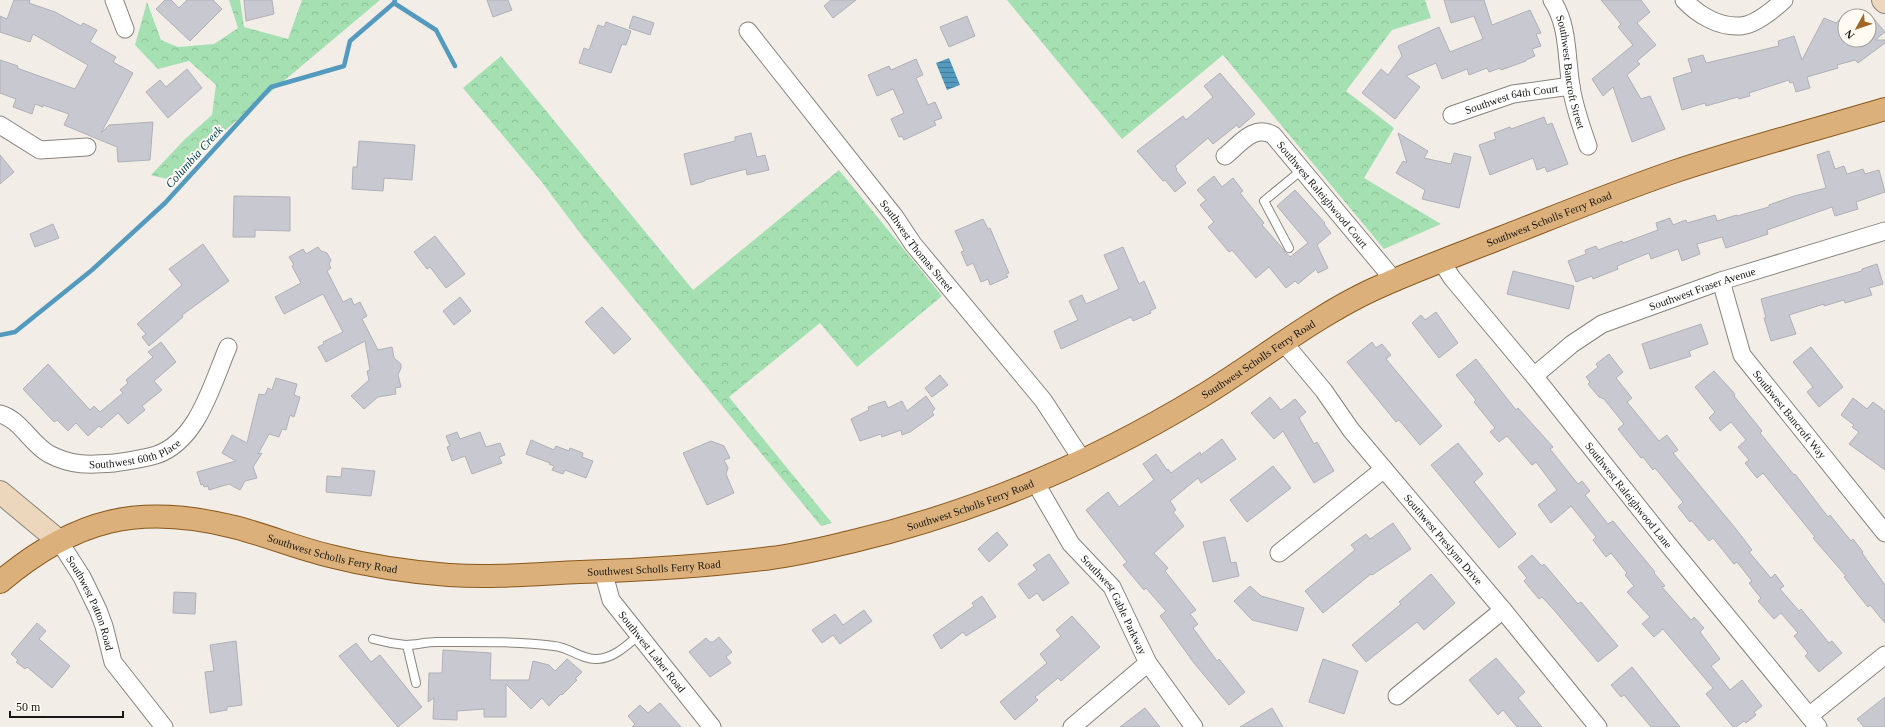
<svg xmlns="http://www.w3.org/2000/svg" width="1885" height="727" font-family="Georgia,serif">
<defs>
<pattern id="forest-crowns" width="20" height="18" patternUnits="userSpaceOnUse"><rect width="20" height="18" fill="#a5e0b2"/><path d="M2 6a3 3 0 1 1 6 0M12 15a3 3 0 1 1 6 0" fill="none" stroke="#8dbf98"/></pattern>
<pattern id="water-rules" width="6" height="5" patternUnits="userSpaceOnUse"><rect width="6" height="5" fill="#539abe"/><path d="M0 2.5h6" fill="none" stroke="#447d99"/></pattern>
</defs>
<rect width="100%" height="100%" fill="#f2ede6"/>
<g fill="url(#forest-crowns)">
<polygon points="229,0 240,0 244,27 288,39 302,0 380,0 167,179 151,175 185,139 212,115 216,85 189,61 158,69 135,45 147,2 161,40 178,47 214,44 238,28"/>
<polygon points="1007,0 1425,0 1431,18 1392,30 1346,91 1394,128 1364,178 1441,224 1384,249 1223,55 1122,139"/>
<polygon points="501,56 693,290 839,170 942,296 857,367 820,323 729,397 832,523 821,526 583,237 541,181 463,88"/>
</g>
<polygon fill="url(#water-rules)" points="949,58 960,85 947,90 936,63"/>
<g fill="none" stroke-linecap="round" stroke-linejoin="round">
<g stroke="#539abe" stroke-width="4.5">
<polyline points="394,3 436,30 455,66"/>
<polyline points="0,335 15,332 92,270 165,203 271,87 344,66 350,41 394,3 395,0"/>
</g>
</g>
<g fill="#c8c8d0" stroke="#b0b0b8">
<polygon points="14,0 30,0 29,3 55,12 81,26 83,23 97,30 90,42 116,57 113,62 133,73 101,133 109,125 153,122 150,160 118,162 117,147 64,125 69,114 43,105 43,107 35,104 32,114 13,107 16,99 0,93 0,60 18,66 17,68 75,89 88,65 33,34 30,42 0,32 0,16 7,19"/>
<polygon points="165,0 171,0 179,8 187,0 213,0 222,9 190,41 156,9"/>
<polygon points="244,0 272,0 274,14 246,21"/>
<polygon points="487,0 508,0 512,10 493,17"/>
<polygon points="831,0 856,0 833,18 824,6"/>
<polygon points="1444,0 1484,0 1492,25 1530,10 1541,33 1536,34 1541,46 1532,49 1535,56 1526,60 1526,61 1501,70 1500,68 1489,72 1487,68 1469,75 1467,69 1442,79 1436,63 1406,76 1420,87 1395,119 1362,93 1381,69 1388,75 1402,56 1398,46 1439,27 1450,52 1483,39 1474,16 1451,23"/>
<polygon points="1601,0 1641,0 1650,12 1637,23 1656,45 1637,61 1640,64 1627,75 1641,99 1650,96 1665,129 1632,142 1613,87 1603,96 1592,79 1633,45 1618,27 1621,24"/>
<polygon points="1869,13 1885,32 1875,40 1885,40 1885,43 1858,63 1855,60 1837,65 1838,68 1807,77 1810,88 1796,92 1793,82 1790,83 1789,80 1749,93 1750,96 1739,99 1738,97 1706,106 1705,103 1682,110 1673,78 1692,72 1688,59 1703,55 1706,63 1779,46 1778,41 1794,36 1802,60 1824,18 1836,23 1845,15 1845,40 1869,40"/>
<polygon points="633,16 654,23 650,35 629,28"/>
<polygon points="967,16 975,36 949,47 940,27"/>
<polygon points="606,22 631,31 626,45 622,44 611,73 579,63 584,48 589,50 598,25 604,27"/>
<polygon points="916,59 923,75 916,78 928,105 935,102 942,118 934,121 936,125 904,140 902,136 899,137 891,119 904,113 893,89 877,96 868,75 889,66 891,70"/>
<polygon points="187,69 202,88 168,118 146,92 160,80 166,87"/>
<polygon points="1220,73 1255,114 1239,128 1237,125 1213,144 1208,138 1175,166 1177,169 1176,170 1186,183 1175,192 1165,180 1163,181 1137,151 1183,116 1186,120 1213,97 1204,86"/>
<polygon points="1544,117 1547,125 1552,123 1568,164 1547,172 1545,167 1537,170 1533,158 1490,175 1479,145 1496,139 1494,133 1510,127 1511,129"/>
<polygon points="751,133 757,157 765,155 769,170 747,175 746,169 705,180 705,181 691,185 684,154 735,141 735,137"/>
<polygon points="1398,133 1428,151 1424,158 1451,164 1454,153 1471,157 1459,208 1422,199 1425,190 1396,173 1403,161 1407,163"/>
<polygon points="359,141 415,145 412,180 384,178 383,191 352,189 353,167 357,167"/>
<polygon points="1829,151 1835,169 1844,166 1847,174 1863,169 1865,174 1879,170 1885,192 1856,202 1858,209 1835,216 1832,207 1767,230 1768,234 1726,248 1722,237 1697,244 1700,254 1682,261 1678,249 1651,259 1649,253 1617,266 1618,269 1593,279 1592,276 1576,282 1568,261 1586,254 1585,250 1596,246 1598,250 1622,241 1623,243 1658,230 1656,223 1670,218 1673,225 1686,220 1687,223 1715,215 1717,221 1737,215 1737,216 1769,207 1769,205 1794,196 1826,188 1817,155"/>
<polygon points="0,155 14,172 0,184"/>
<polygon points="1214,176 1222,187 1233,178 1243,191 1240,193 1264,223 1262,225 1290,257 1308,243 1277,206 1295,190 1325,223 1324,224 1331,233 1317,245 1328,268 1318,273 1316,269 1298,284 1295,281 1286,288 1269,267 1256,278 1232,250 1229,252 1208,227 1214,222 1200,205 1206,200 1197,190"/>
<polygon points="234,196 290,197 290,231 255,230 255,237 233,237"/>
<polygon points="983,219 988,229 990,228 1009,273 1006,274 1008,277 990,285 988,279 981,282 973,263 967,266 961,252 964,251 955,231"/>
<polygon points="53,224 59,238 35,247 30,234"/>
<polygon points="435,236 465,274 446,288 430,267 427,269 414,252"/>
<polygon points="203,244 229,281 182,315 183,317 149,346 142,337 146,334 137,324 182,285 169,269"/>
<polygon points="318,247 321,251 327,253 331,260 329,264 331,268 327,271 343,302 351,298 354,305 360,302 367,316 362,319 378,350 392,347 394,358 401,364 401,368 398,375 401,387 395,388 396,394 378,397 364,409 351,396 369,380 367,371 370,370 365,341 326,362 318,347 324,344 323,342 343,332 323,294 284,314 275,297 301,283 292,266 294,265 289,257 303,249 306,254"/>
<polygon points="1123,247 1139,284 1144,281 1156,308 1150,311 1151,313 1133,321 1131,317 1061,349 1054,331 1078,320 1069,301 1082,295 1086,304 1119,289 1104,255"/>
<polygon points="1877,264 1883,284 1869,288 1872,295 1845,303 1844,300 1824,306 1824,304 1789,315 1796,334 1771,341 1764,318 1766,318 1761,299 1862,271 1862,269"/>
<polygon points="1513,271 1574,286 1569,309 1507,294"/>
<polygon points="460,297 471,311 454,325 443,311"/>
<polygon points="602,307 631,339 614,354 585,322"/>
<polygon points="1436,312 1458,343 1439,358 1412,323 1421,315 1425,320"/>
<polygon points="1701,324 1708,344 1689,351 1691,356 1650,369 1642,344"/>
<polygon points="161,342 176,362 154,381 162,390 142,406 145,410 128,424 118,413 101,428 99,426 88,436 76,423 68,431 57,420 54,422 23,389 48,364 90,410 94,406 100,412 123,393 120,390 128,383 126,380 153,357 148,352"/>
<polygon points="1372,342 1376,348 1382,344 1391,355 1386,359 1442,426 1420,445 1399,420 1396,422 1347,362"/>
<polygon points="1811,347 1843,387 1819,407 1807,392 1813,387 1793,362"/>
<polygon points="1609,354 1623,372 1616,378 1632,398 1627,402 1659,441 1667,435 1678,450 1673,453 1736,529 1752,550 1749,552 1771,578 1775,574 1784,586 1780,589 1799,611 1801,609 1829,643 1832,641 1842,653 1819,672 1805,656 1808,653 1794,636 1798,633 1781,613 1774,619 1758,601 1761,598 1749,583 1752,581 1737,562 1734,564 1713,538 1709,541 1691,520 1690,522 1678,507 1683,502 1655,468 1653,470 1643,457 1641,458 1618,429 1624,424 1604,399 1599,397 1588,384 1590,382 1586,377 1598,367 1596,364"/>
<polygon points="1476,359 1516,410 1518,408 1553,447 1550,449 1578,484 1582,481 1590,491 1585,495 1608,524 1613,521 1655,572 1654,573 1665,586 1662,587 1691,620 1694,617 1704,628 1700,632 1720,659 1711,666 1730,690 1742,680 1762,706 1754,712 1756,715 1746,723 1744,721 1736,727 1733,727 1706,694 1713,688 1663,629 1654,637 1642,624 1650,617 1627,592 1634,586 1625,575 1627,573 1611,553 1606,557 1593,540 1596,537 1571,506 1551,523 1538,505 1557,490 1536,462 1532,465 1507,436 1499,442 1490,432 1495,428 1474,402 1476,400 1456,375"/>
<polygon points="1714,371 1735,394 1734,396 1762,431 1760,433 1794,475 1795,474 1828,517 1830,515 1851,541 1853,539 1863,552 1862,553 1885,585 1885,623 1870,605 1868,607 1844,577 1846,576 1813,538 1815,537 1763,473 1757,478 1745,463 1749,460 1738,447 1746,440 1731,422 1720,431 1709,418 1715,412 1695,387"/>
<polygon points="940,375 948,385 932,397 925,388"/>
<polygon points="276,378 297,384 294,395 300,397 294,417 290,415 286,430 282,429 279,437 269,434 258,454 262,453 253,467 257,478 245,481 240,490 229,484 209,490 208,486 204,487 203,484 201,485 197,472 236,461 222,453 232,435 247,443 259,394 265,395 268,388 272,390"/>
<polygon points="926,396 935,409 932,412 934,415 910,432 902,435 901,430 882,437 881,434 860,441 851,419 869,410 868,407 885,401 888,408 902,401 907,411"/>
<polygon points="1270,397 1281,410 1295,399 1306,412 1299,418 1314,444 1317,442 1334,471 1314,483 1283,431 1274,439 1251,413"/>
<polygon points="1853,398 1867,409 1873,402 1885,411 1885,470 1849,444 1859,432 1852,427 1854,425 1841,415"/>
<polygon points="457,432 460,439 480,432 486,447 500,443 505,455 499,457 502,463 472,474 465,456 452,461 447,447 450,446 446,436"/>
<polygon points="1222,439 1236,459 1201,483 1198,478 1170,501 1176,510 1173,512 1184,526 1154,553 1168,568 1165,571 1196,610 1190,614 1198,624 1193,628 1217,661 1219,659 1245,692 1229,705 1194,663 1168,627 1160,616 1166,611 1146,588 1144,590 1123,565 1127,562 1086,510 1108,492 1119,507 1154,480 1143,464 1156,454 1167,470 1168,469 1171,473 1200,452 1201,455"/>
<polygon points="531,440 554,450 556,446 569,451 570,448 583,453 582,457 593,461 586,478 565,470 563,474 552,470 554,466 549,464 550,463 526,454"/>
<polygon points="711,441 724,446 730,458 724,460 728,468 726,474 734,493 707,505 683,453"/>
<polygon points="1458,443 1483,474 1474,482 1516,534 1499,548 1431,465"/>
<polygon points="1273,466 1291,488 1247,522 1230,500"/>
<polygon points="342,468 375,471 371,496 326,492 327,476 341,477"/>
<polygon points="1393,523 1411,549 1372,575 1371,574 1323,613 1305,591 1355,550 1351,545 1366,534 1370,539"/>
<polygon points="997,532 1008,545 989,562 978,549"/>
<polygon points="1225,537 1231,563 1236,562 1239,576 1213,582 1203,542"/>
<polygon points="1049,554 1069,583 1043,601 1037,593 1029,599 1018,584 1037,570 1033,565"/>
<polygon points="1532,555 1542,566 1544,564 1578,604 1581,602 1618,646 1598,662 1554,610 1542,597 1539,599 1524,581 1527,578 1518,567"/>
<polygon points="1431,574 1455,603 1424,630 1417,622 1366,662 1352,645 1401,604 1399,602"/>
<polygon points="1250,586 1261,596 1304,608 1297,631 1252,620 1234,601"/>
<polygon points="174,592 196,593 195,614 173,613"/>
<polygon points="982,596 996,617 966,636 963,632 941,649 933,635 974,606 972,603"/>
<polygon points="864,610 872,621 840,644 833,635 822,643 812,630 835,614 843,625"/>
<polygon points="1072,616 1100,647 1061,681 1058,678 1035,697 1038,700 1015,720 1000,702 1047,663 1040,654 1061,636 1056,630"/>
<polygon points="37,623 46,631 39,639 70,666 52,688 27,667 25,669 16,662 18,660 11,654"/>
<polygon points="719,637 732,652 726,657 731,663 710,677 689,652 706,638 710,642 713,642"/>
<polygon points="236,641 242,705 227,707 227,710 210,713 205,672 214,671 210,645"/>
<polygon points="356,643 371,662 380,655 422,707 398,727 339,656"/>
<polygon points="443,650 491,653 490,680 529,680 533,661 549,665 555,671 567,659 582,672 575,679 577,680 562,695 561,694 549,706 542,698 531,709 506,684 506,717 484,717 484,709 457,711 457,720 433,719 434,698 428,702 429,673 442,673"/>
<polygon points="1496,658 1525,692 1518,698 1542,727 1517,727 1503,710 1498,715 1469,680"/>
<polygon points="1323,659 1358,671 1344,714 1309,702"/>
<polygon points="1632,667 1680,727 1651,727 1624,695 1621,697 1611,685"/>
<polygon points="1885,697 1885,727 1864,727 1857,719"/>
<polygon points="660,703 681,727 632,727 635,724 628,716 640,705 648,713"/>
<polygon points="1145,708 1160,727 1120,727"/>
<polygon points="1272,708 1283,727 1240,727"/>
</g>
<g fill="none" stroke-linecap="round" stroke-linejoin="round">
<g stroke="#88847d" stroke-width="10">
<g id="lane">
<polyline points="1289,248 1264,201 1303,169"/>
<path d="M373 639C384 642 395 644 406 645 416 645 426 642 436 642 476 642 515 641 554 646 569 647 582 660 597 659 614 658 626 646 638 636"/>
<polyline points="407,645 416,683"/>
</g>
</g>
<g stroke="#88847d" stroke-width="19">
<g id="street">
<polyline points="114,0 125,29"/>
<path id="s1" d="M1552 0C1569 26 1566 57 1571 86 1574 107 1581 126 1588 146"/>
<path d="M1684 0C1697 14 1718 27 1739 26 1754 26 1773 10 1784 0"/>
<path id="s2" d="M748 31 895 217 913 244 1043 400 1083 461"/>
<path id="s3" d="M1452 115 1513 94 1571 86"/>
<polyline points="0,125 40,150 87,147"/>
<path id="s4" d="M1225 156C1240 144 1254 124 1273 135L1394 280"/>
<path id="s5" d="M1441 261 1452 278 1534 376 1671 548 1818 727"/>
<path id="s6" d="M1721 281 1742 355 1885 533"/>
<path id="s7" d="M1284 343 1324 391 1351 430 1503 610 1598 727"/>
<path id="s8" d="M1534 376 1572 344 1602 324 1721 281 1885 231"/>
<path id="s9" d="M0 414C20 419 31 444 49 454 72 466 89 465 114 463 128 461 143 459 156 455 198 441 212 384 228 347"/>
<path id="s10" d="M1035 482 1071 544 1112 587 1148 663 1194 727"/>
<path id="s11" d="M59 541 82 577 98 610 104 626 113 662 164 727"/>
<polyline points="1279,553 1384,469"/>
<path id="s12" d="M603 571 611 600 712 727"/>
<polyline points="1397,696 1503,610"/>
<polyline points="1809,716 1885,655"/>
<polyline points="1072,727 1148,663"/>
</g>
</g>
<g stroke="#88847d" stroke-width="24">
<g id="secondary">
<polyline points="1883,0 1885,2"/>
<polyline points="0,492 59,541"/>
</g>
</g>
<g stroke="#88581c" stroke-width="24">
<g id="primary">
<path id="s13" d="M0 582C75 519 138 503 234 527 266 535 297 548 330 556 369 566 409 572 449 575 493 578 536 574 580 572 644 570 708 566 771 558 797 555 824 548 850 542 974 513 1092 463 1202 396 1258 362 1314 317 1372 290 1415 270 1460 254 1503 237 1559 215 1615 192 1673 172 1742 149 1814 130 1885 109"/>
</g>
</g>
<use href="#lane" stroke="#fff" stroke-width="8"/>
<use href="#street" stroke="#fff" stroke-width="17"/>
<use href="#secondary" stroke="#edd7bc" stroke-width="22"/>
<use href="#primary" stroke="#dcb07a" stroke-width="22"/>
</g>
<g text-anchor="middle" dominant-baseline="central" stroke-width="4" stroke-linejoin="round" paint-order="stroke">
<g font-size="11" fill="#181714" stroke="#fffbf3">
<text stroke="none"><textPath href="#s1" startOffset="75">Southwest Bancroft Street</textPath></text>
<text stroke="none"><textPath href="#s3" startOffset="62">Southwest 64th Court</textPath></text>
<text stroke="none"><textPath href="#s4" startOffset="134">Southwest Raleighwood Court</textPath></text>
<text stroke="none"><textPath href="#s13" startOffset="1650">Southwest Scholls Ferry Road</textPath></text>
<text stroke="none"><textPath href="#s2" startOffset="273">Southwest Thomas Street</textPath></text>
<text stroke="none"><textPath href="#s8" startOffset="192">Southwest Fraser Avenue</textPath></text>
<text stroke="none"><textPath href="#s13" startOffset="1326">Southwest Scholls Ferry Road</textPath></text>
<text stroke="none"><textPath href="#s6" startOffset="153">Southwest Bancroft Way</textPath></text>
<text stroke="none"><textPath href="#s9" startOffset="153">Southwest 60th Place</textPath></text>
<text stroke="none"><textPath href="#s5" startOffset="300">Southwest Raleighwood Lane</textPath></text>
<text stroke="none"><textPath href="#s13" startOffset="1002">Southwest Scholls Ferry Road</textPath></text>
<text stroke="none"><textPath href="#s7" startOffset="253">Southwest Preslynn Drive</textPath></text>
<text stroke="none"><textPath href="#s13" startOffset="354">Southwest Scholls Ferry Road</textPath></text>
<text stroke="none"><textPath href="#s13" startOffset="678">Southwest Scholls Ferry Road</textPath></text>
<text stroke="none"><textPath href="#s11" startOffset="70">Southwest Patton Road</textPath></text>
<text stroke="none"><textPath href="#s10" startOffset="147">Southwest Gable Parkway</textPath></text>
<text stroke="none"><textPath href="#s12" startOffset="96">Southwest Laber Road</textPath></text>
</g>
<g font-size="12" font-style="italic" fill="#03425b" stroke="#fffbf3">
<text transform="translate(194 157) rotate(-48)">Columbia Creek</text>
</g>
</g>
<g transform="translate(1857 28) rotate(230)"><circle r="19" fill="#fffbf3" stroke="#a3a09a"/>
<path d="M0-3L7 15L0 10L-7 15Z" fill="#a06626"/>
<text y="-6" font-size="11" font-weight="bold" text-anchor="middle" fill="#181714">N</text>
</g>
<path d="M10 711v6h113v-6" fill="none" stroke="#181714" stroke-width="2"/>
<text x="16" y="711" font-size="12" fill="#181714" stroke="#fffbf3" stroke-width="3" paint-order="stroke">50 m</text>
</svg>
